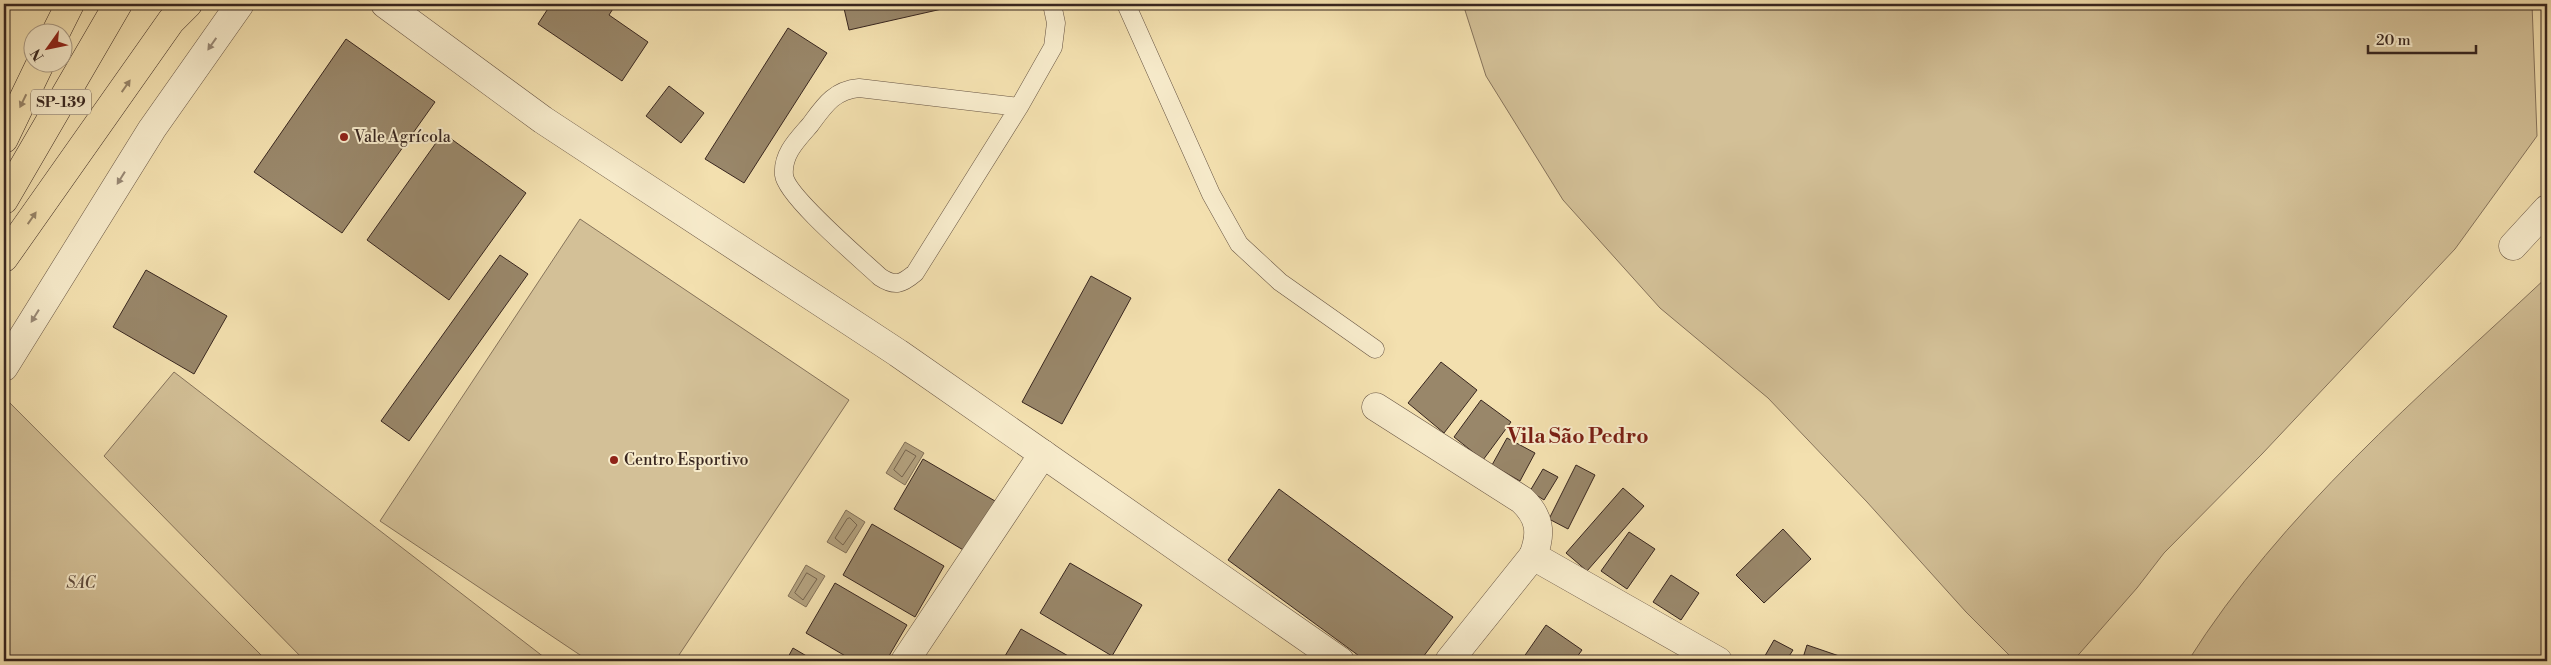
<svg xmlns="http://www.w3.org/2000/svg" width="2551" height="665" font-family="'Libre Bodoni',serif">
<rect width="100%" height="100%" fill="#f3e0af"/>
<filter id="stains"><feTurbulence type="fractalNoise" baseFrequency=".004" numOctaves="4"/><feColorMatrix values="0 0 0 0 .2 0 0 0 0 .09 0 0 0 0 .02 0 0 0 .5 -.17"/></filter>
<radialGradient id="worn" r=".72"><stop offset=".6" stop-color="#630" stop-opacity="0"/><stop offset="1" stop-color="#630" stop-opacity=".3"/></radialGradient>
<g fill="#d3c097" stroke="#86735b">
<polygon points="1463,4 2532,4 2537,136 2455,249 2262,454 2164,553 2137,588 2073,661 2015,661 1966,612 1867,502 1768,398 1660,308 1563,200 1486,76"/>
<polygon points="580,219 849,400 675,661 589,661 380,521"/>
<path d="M2547 277V661H2188C2281 513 2420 396 2547 277Z"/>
<polygon points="174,372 549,661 550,661 305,661 104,456"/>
<polygon points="7,400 267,661 4,661 4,406"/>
</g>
<g fill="#b3a17e" stroke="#827058">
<polygon points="905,442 924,453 905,485 886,473"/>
<polygon points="846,510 865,522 846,553 827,542"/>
<polygon points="806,565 825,576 806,607 788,596"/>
</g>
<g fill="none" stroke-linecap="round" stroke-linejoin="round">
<g stroke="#76644e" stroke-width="1">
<polygon points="906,450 916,456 902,477 894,470"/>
<polygon points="850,518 857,525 843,545 835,538 847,519"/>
<polygon points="807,573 817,579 803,600 795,593"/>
</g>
</g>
<g fill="#99876a" stroke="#38261f">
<polygon points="551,4 616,4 609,15 648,42 622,81 538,24"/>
<polygon points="843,4 964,4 849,30"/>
<polygon points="788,28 827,53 744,183 705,159"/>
<polygon points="346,39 435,102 342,233 254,172"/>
<polygon points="669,86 704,113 681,143 646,116"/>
<polygon points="443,133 526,193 449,300 367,240"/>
<polygon points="500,255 528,274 409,441 381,421"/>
<polygon points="146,270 227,316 194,374 113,327"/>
<polygon points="1091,276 1131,298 1062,424 1022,402"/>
<polygon points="1441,362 1477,390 1444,433 1408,403"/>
<polygon points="1481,400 1511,422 1483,460 1454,437"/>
<polygon points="1507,438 1535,453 1520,481 1492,465"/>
<polygon points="923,459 995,501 965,551 894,509"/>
<polygon points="1576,465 1595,475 1568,529 1549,519"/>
<polygon points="1543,469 1558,477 1544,500 1530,491"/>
<polygon points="1623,488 1644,506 1587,571 1566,553"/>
<polygon points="1279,489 1453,617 1420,661 1366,661 1228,560"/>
<polygon points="872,524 944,566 915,617 843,575"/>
<polygon points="1783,529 1811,559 1764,603 1736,575"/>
<polygon points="1629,532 1655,549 1627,589 1601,571"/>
<polygon points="1070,563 1142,605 1112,656 1040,613"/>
<polygon points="1671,575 1699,593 1681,620 1653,602"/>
<polygon points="835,583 907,625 886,661 854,661 806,633"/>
<polygon points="1546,625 1582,650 1574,661 1521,661"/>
<polygon points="1021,629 1077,661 1002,661"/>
<polygon points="1774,640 1793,650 1786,661 1762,661"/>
<polygon points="1807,645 1848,659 1848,661 1802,661"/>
<polygon points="793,648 815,661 786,661"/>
</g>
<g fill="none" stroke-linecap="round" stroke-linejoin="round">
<g stroke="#675443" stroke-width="19">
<g id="service">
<polyline points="1126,4 1211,194 1239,244 1280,282 1375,349"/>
<path d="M1019 107 859 88C834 90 824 106 810 125 798 139 782 154 784 175 786 196 862 260 880 277 895 287 902 284 915 273L1019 107 1053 47 1056 23 1052 4"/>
</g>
</g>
<g stroke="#675443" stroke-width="29">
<g id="minor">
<polyline points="385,4 543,120 898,353 1340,661"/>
<polyline points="2513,246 2547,209"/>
<polyline points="4,367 152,129 240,4"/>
<path d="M1376 407 1522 500C1540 517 1542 533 1533 556"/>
<polyline points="905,661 1043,454"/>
<polyline points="1449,661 1533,556 1718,661"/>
</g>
</g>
<g stroke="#38261f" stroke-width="29">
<g id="primary">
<polyline points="56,32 70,4"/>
<polyline points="4,139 41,62"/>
<polyline points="4,200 118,4"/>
<polyline points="4,258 171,21 188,4"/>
</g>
</g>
<use href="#service" stroke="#f7ebcb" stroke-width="18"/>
<use href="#minor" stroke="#f7ebcb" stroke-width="28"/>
<use href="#primary" stroke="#f3e0af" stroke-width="28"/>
</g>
<defs><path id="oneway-solid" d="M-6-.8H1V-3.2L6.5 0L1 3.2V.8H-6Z" transform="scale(1.25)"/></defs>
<g fill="#988875">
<use href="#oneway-solid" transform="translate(212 44) rotate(125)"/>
<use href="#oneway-solid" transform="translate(121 178) rotate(122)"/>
<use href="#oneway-solid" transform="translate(35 316) rotate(122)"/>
</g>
<g fill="#968367">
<use href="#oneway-solid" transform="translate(126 86) rotate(-55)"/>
<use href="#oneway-solid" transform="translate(23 101) rotate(116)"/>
<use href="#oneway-solid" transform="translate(32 218) rotate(-55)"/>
</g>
<g fill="#8f2418" stroke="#f7ebcb" stroke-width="2">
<circle cx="344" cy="137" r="5"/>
<circle cx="614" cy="460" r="5"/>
</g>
<g text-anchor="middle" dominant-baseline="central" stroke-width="4" stroke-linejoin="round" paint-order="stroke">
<rect fill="#f7ebcb" stroke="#716153" stroke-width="1" x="31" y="89.5" width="60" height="25" rx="4"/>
<g font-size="15" font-weight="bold" fill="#38261f">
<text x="61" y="102">SP-139</text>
</g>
<g font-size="16" fill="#38261f" stroke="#f7ebcb" text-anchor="start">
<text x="354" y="137">Vale Agrícola</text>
<text x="624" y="460">Centro Esportivo</text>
</g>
<g font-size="16" font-style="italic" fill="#5f4c3d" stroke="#f7ebcb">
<text x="81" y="583">SAC</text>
</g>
<g font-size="21" font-weight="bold" fill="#7a1f14" stroke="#f7ebcb">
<text x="1578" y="437">Vila São Pedro</text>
</g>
</g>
<rect width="2551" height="665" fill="none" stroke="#f3e0af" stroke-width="20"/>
<rect x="5" y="5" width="2541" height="655" fill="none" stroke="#38261f" stroke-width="2.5"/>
<rect x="10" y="10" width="2531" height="645" fill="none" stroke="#38261f"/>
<g transform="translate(48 48) rotate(237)"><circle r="24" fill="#f7ebcb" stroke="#ab9c86"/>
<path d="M0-4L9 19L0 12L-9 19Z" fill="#8f2418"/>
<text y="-8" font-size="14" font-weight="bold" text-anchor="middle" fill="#38261f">N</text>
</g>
<path d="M2368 45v8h108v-8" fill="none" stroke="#38261f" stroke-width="2.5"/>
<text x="2376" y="45" font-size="15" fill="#38261f" stroke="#f7ebcb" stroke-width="4" paint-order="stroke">20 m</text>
<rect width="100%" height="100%" filter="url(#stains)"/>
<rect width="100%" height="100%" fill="url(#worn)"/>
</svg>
